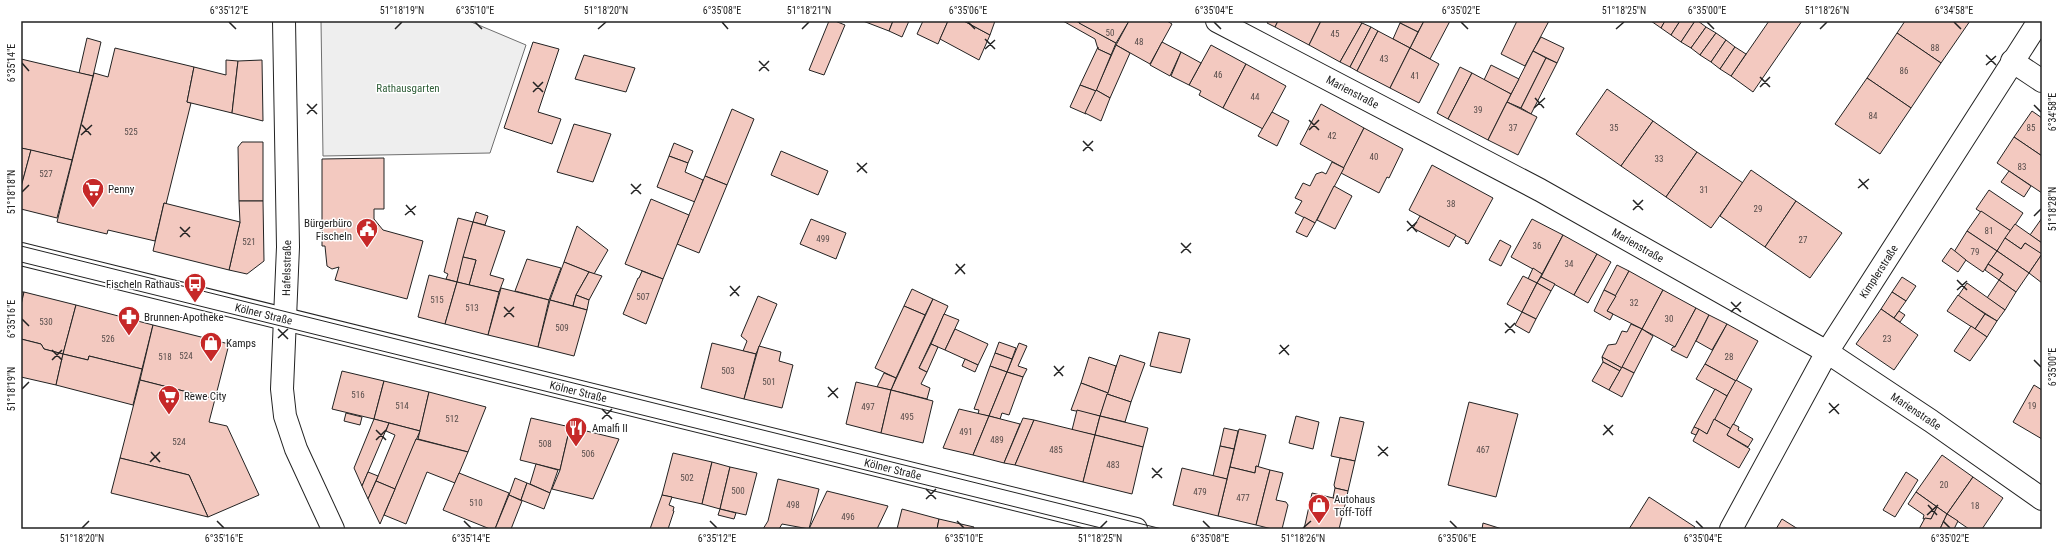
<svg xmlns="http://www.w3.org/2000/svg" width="2063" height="550" font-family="'Roboto Condensed',sans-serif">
<rect width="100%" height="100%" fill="#fff"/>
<polygon fill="#eee" stroke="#6f6f6f" points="321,21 469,21 526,45 490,153 323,156"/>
<g fill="#f3c9c0" stroke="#222">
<polygon points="829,21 835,21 845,25 824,75 809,70"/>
<polygon points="863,21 893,21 889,31"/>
<polygon points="893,21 909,21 902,37 889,31"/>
<polygon points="923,21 948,21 938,44 917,34"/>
<polygon points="948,21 964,21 990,35 979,60 940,39"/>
<polygon points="964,21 995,21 990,35"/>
<polygon points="1063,21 1076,21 1116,43 1111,55 1098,49 1095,39"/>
<polygon points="1080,21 1129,21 1116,43 1079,23"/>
<polygon points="1129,21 1167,21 1172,24 1150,64 1116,45"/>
<polygon points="1268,21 1278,21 1275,27 1267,23"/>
<polygon points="1278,21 1321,21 1309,45 1275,27"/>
<polygon points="1321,21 1358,21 1362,23 1340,62 1309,45"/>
<polygon points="1401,21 1424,21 1418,32 1400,23"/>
<polygon points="1424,21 1450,21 1430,59 1410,48"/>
<polygon points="1517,21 1549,21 1525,66 1501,54"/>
<polygon points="1651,21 1665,21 1661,28"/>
<polygon points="1665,21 1680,21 1671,35 1661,28"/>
<polygon points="1680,21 1695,21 1681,42 1671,35"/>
<polygon points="1695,21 1698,21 1706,27 1691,48 1681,42"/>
<polygon points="1769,21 1802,21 1753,92 1731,76"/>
<polygon points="1905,21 1970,21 1941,63 1897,33"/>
<polygon points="1362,23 1371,27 1350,67 1340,62"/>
<polygon points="1400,23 1418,32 1410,48 1393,39"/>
<polygon points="1371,27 1378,31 1357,71 1350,67"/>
<polygon points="1706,27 1716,33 1700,55 1691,48"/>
<polygon points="1378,31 1410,48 1390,88 1357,71"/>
<polygon points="1716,33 1726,40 1711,62 1700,55"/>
<polygon points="1897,33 1941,63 1911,108 1867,78"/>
<polygon points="1541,37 1564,48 1557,63 1533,51"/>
<polygon points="87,38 101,42 93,76 79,73"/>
<polygon points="1726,40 1735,47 1720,69 1711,62"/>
<polygon points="533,42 559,49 538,112 561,119 552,144 504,128"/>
<polygon points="1162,42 1181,52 1170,76 1150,65"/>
<polygon points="1116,45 1130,53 1110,98 1096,90"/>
<polygon points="1211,45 1246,64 1223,108 1199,95 1201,91 1189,85"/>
<polygon points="1098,47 1098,49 1111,55 1096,91 1080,85"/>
<polygon points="1735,47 1746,54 1731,76 1720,69"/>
<polygon points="115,48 194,67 187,102 191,103 166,204 164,203 155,241 108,230 107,234 57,222 94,73 108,77"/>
<polygon points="1410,48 1439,64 1419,103 1390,88"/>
<polygon points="1533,51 1546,58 1521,108 1507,102"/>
<polygon points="1181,52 1201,63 1189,85 1171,76"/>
<polygon points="584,55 635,68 626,92 575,79"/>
<polygon points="1546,58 1557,63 1531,114 1521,108"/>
<polygon points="21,59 93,76 72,160 21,148"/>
<polygon points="226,60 238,61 232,113 187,102 194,67 226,75"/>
<polygon points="262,60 263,121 232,113 238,61"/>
<polygon points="1246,64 1286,86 1263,129 1223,108"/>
<polygon points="1491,65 1519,79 1511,94 1484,80"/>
<polygon points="1460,67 1472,73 1448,119 1437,113"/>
<polygon points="1472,73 1511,94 1488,140 1448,119"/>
<polygon points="1867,78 1911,108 1880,154 1835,124"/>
<polygon points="1080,85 1096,91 1086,114 1070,107"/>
<polygon points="1607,89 1653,121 1621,166 1576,134"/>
<polygon points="1096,90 1110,98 1101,121 1085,113"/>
<polygon points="1507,102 1537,117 1518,155 1488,140"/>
<polygon points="1321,104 1364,128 1344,168 1300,144"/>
<polygon points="732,109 754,119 727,185 705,176"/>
<polygon points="2032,111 2042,118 2042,156 2014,137"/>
<polygon points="1272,112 1289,121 1277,146 1258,136"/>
<polygon points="1653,121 1697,152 1666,197 1621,166"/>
<polygon points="574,124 611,134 593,182 557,172"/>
<polygon points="1364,128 1403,149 1389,178 1387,177 1379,193 1341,173"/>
<polygon points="2014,137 2042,156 2042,193 1997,163"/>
<polygon points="242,142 263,142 263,201 239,201 238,147"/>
<polygon points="674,143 693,151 688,163 669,156"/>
<polygon points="21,148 31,150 21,187"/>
<polygon points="31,150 72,160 57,218 21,209 21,187"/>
<polygon points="781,151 828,171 818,195 771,175"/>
<polygon points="1697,152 1743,183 1711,228 1666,197"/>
<polygon points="669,156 688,163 685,172 703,180 695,202 657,187"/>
<polygon points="384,158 384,209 374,209 374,219 383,230 423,241 407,299 335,280 339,267 332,269 327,266 325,246 322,246 322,159"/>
<polygon points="1332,162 1344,168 1315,223 1295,213 1302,201 1295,198 1303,183 1310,186 1316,174 1322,172 1326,174"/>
<polygon points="1432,165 1493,198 1468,244 1465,243 1466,241 1409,210"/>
<polygon points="1751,170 1796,201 1765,247 1720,216"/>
<polygon points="2009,171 2031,186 2024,197 2001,182"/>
<polygon points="705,176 727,185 699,253 677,244"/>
<polygon points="1334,186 1352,196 1335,229 1317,220"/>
<polygon points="1989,190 2023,213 2011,231 1976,209"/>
<polygon points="651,199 689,215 663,279 625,264"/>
<polygon points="239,201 263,201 264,261 247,274 229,270 240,222"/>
<polygon points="1796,201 1842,233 1810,278 1765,247"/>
<polygon points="164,203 240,222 229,270 153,251"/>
<polygon points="1981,211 2011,231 1997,251 1967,231"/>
<polygon points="476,212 488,216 485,225 473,222"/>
<polygon points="1420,216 1456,235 1449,247 1413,228"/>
<polygon points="1304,217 1315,223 1307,237 1296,232"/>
<polygon points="458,218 473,222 457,282 446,279 448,274 444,272"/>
<polygon points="2042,218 2042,243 2030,235"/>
<polygon points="811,219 846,233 836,259 800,244"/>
<polygon points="1532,219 1563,235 1542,274 1511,257"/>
<polygon points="473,222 505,231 490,275 504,279 499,292 469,285 476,260 463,257"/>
<polygon points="2015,224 2042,243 2042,255 2025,243 2021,249 2005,238"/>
<polygon points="577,226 608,250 594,274 564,262"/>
<polygon points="1967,231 1997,251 1983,272 1954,252"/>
<polygon points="1563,235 1597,254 1574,295 1541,277"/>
<polygon points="2005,238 2021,249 2025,243 2042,254 2029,273 1997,251"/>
<polygon points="1500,240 1511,246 1501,266 1489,260"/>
<polygon points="1951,248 1966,260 1958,272 1942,261"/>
<polygon points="1997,251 2029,273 2016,292 1999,280 2003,274 1988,264"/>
<polygon points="1597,254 1611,262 1588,303 1574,295"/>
<polygon points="2042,254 2042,283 2029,273"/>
<polygon points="463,257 476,260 469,285 457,282"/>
<polygon points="527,259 561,268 549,300 515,291"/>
<polygon points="564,262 589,272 576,295 573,306 550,300"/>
<polygon points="1988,264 2003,274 1999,280 1985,270"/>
<polygon points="1617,265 1629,271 1616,296 1604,290"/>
<polygon points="1533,268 1542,274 1537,283 1528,279"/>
<polygon points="642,271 663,279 646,324 623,314 638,278 639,278"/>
<polygon points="1629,271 1663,290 1642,329 1607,311"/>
<polygon points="589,272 602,276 589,300 576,295"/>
<polygon points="429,275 457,282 445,324 418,317"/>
<polygon points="1523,276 1537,283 1522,312 1507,304"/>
<polygon points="1541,277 1555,284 1551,291 1537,283"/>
<polygon points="1902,277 1916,286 1906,301 1892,292"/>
<polygon points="1999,280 2016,292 2005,310 1987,298"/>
<polygon points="457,282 499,292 488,335 445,324"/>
<polygon points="1537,283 1551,291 1536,319 1522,312"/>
<polygon points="1967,283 2005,310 1997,321 1958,296"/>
<polygon points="501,288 549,300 538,347 488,335"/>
<polygon points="912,289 933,299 925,315 904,306"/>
<polygon points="1604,290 1616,296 1607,311 1613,314 1610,320 1594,311"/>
<polygon points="1663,290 1696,308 1675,347 1642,329"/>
<polygon points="21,292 24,292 21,305"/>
<polygon points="24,292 76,305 63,354 44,349 41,344 21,339 21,305"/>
<polygon points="1892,292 1906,301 1894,318 1881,309"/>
<polygon points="576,295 589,300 587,310 573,306"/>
<polygon points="1958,295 1985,314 1975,329 1947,311"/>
<polygon points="758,296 777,304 756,354 743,351 747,341 741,336"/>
<polygon points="933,299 948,306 919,368 927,372 921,384 930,388 927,399 891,390"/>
<polygon points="550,300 587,310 574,356 538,347"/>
<polygon points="76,305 153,325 142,369 89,356 88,360 63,354"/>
<polygon points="904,306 925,315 896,378 875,368"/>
<polygon points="1696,308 1709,315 1687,358 1671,350 1673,347 1675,347"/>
<polygon points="1881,309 1918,335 1894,370 1856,344"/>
<polygon points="1899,311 1905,315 1900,322 1894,318"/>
<polygon points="1522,312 1536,319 1529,333 1515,325"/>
<polygon points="944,314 959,320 945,350 931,344"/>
<polygon points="1985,314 1997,321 1987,337 1975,329"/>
<polygon points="1709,315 1727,324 1712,350 1696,341"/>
<polygon points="1631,324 1642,329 1622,368 1602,357 1608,345 1616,344 1622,331 1627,332"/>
<polygon points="1727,324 1758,341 1736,381 1705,364"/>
<polygon points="153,325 229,344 215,399 140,380"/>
<polygon points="1971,326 1987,337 1970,361 1954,351"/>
<polygon points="955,329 988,344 978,365 945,350"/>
<polygon points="1642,329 1653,336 1634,373 1622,367"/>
<polygon points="1159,332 1190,339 1181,373 1150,366"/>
<polygon points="21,339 41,344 44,349 63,354 56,385 21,377"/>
<polygon points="999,342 1016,348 1012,359 995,353"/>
<polygon points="712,343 756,354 744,399 701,388"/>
<polygon points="1019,343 1027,346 1018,366 1027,369 1023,377 1007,372"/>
<polygon points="931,344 938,347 927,372 919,368"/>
<polygon points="759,346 781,352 779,361 793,365 782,408 744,399"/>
<polygon points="995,353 1012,359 1007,372 990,366"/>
<polygon points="63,354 88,360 89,356 142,369 133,405 56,385"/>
<polygon points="1120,355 1145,363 1131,402 1107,394"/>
<polygon points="1089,357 1116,366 1108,393 1081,383"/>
<polygon points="1602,357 1622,368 1620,371 1603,362"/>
<polygon points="965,359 978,365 975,372 962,366"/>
<polygon points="1603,362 1620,371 1609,390 1592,381"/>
<polygon points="1705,364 1736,381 1727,396 1696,379"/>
<polygon points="990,366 1007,372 989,416 978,414 979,410 974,409"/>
<polygon points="1622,367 1634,373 1622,397 1609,390"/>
<polygon points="342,371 384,381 374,419 332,409"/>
<polygon points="1007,372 1023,377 1009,415 1002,413 1000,419 989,416"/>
<polygon points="884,373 896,378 891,390 877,387"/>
<polygon points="140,380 215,399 209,422 227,426 259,495 208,517 189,475 120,458"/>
<polygon points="1736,380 1752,389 1731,429 1714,419"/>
<polygon points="384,381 429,392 420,431 374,419"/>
<polygon points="856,382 891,390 881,433 846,424"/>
<polygon points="1081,383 1108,393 1100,416 1071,410"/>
<polygon points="2034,385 2042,390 2042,439 2013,422"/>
<polygon points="1715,389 1727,396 1707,434 1694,427"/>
<polygon points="891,390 933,401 923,443 881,433"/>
<polygon points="429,392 486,407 468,452 418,439"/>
<polygon points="1107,394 1131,402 1125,422 1100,416"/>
<polygon points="1469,402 1518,414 1496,497 1448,485"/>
<polygon points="959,409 989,416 973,455 943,448"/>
<polygon points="1077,410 1100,416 1095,435 1072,430"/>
<polygon points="346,413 362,417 360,425 344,421"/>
<polygon points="989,416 1020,424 1004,463 973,455"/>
<polygon points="1100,416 1148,428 1143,447 1095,435"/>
<polygon points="1296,416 1319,422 1313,449 1289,443"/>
<polygon points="1340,417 1364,422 1355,461 1331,456"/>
<polygon points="531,418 570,427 560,470 520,460"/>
<polygon points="1023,418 1034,420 1015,465 1004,463"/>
<polygon points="374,419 389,423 362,486 354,468"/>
<polygon points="1714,419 1731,429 1727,435 1750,449 1739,468 1693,441 1699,429 1707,434"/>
<polygon points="1034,420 1095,435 1083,482 1015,465"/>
<polygon points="389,423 420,431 395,489 376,481 395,435 386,431"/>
<polygon points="1733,424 1739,427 1738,430 1753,439 1748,447 1727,435"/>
<polygon points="570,427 619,439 593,499 552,489 560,470"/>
<polygon points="1694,427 1699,429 1696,435 1691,433"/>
<polygon points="1224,428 1238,431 1234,449 1220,446"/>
<polygon points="1239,429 1266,435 1258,467 1256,466 1255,473 1230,467"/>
<polygon points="1095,435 1143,447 1132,494 1083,482"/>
<polygon points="416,439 468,452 455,483 427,472 406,524 384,515"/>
<polygon points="1220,446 1234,449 1227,479 1213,476"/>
<polygon points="673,453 712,462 702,504 662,495"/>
<polygon points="1942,455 1973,477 1947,514 1916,492"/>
<polygon points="120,458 189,475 208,517 111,493"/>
<polygon points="1340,458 1355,461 1348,491 1335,488 1334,485"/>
<polygon points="712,462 730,467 720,509 702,504"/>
<polygon points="536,464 558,470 550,493 530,484"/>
<polygon points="1256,466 1270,470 1256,525 1218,516 1230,467 1255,473"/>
<polygon points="730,467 757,473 746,515 720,509"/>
<polygon points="1182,468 1227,479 1218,516 1173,505"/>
<polygon points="1270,470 1283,473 1276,500 1286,502 1288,505 1282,529 1272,529 1256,525"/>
<polygon points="368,472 378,476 368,499 362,486"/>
<polygon points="1906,472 1918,480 1895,517 1883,510"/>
<polygon points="459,473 509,493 495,529 490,529 443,510"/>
<polygon points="1973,477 2003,498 1982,529 1969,529 1947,514"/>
<polygon points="515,478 527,483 521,500 509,495"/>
<polygon points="778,479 819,489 809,529 782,524 779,529 763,529 768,521"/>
<polygon points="376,481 395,489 380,524 368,499"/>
<polygon points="527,483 550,493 544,509 521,500"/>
<polygon points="1335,488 1348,491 1346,501 1333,498"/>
<polygon points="827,491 888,506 877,529 809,529"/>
<polygon points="1916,492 1937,507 1931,519 1923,519 1924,515 1908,504"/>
<polygon points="1312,493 1346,501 1339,529 1304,529"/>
<polygon points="509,495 522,501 511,529 495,529"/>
<polygon points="662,495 672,497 669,505 674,507 673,511 674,511 668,529 650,529"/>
<polygon points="1649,497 1695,527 1694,529 1629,529"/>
<polygon points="1937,507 1947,514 1940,529 1919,529 1925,518 1931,519"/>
<polygon points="720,509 736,513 734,519 718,515"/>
<polygon points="902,509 939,519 937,529 897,529"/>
<polygon points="1947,514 1958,521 1954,529 1940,529"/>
<polygon points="939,519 974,527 973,529 937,529"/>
<polygon points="1782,519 1798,529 1776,529"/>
<polygon points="1483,523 1502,529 1482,529"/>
</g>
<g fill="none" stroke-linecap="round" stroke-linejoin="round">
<g stroke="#222" stroke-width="24">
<g id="minor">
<path id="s1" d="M1217 21 1540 190 1827 352 1931 421 2042 499"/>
<polyline points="2012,61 2042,81"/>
<path id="s2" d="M1731 529 1827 352 2039 21"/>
</g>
</g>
<g stroke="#222" stroke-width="24">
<g id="secondary">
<polyline points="284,21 288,247 282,389 285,416 296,449 333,529"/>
<path id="s3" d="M21 254 1136 529"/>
</g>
</g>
<use href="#minor" stroke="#fff" stroke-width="22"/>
<use href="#secondary" stroke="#fff" stroke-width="22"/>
<g stroke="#222" stroke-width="1">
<polyline points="21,246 1162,529"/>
<polyline points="21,262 1105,529"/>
</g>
</g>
<path fill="none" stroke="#222" stroke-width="1.5" d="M229 22 236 29M475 22 482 29M722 22 728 29M968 22 975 29M1214 22 1221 29M1461 22 1468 29M1707 22 1714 29M1954 22 1961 29M395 29 402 22M598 29 606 22M802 29 809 22M1616 29 1624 22M1820 29 1827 22M985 39 995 49M985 49 995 40M1986 55 1996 65M759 61 769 71M22 63 29 71M1986 65 1996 56M759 71 769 61M1760 77 1770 87M533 82 543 92M1760 87 1770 77M533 92 543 82M1535 98 1544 108M307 104 317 114M2034 105 2041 112M1534 108 1545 98M307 114 317 104M1309 120 1319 130M82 125 91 135M1309 130 1319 120M81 135 92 125M1083 141 1093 151M1083 151 1093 141M857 163 867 173M857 172 867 163M1859 179 1868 189M631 184 641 194M1858 188 1869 179M22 192 29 185M631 194 641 184M1633 200 1643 210M406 205 415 215M1633 210 1643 200M405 215 416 206M2034 216 2041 209M1407 221 1417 232M180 227 190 237M1407 231 1417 222M180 237 190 227M1181 243 1191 253M1181 253 1191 243M956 264 965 274M955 274 965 264M1957 280 1967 290M730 286 739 296M1957 290 1967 281M730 296 740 286M1731 302 1741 312M504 307 514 317M1731 312 1741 302M504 317 514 307M22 319 29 326M1505 323 1515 333M278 329 288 339M1505 333 1515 323M278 338 288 329M1280 345 1289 355M52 350 62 360M1279 354 1289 345M52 360 62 350M2034 360 2041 367M1054 366 1063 376M1054 376 1064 366M828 387 838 398M22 389 29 382M828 397 838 388M1829 403 1839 414M602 409 612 419M1829 413 1839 404M602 419 612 409M1604 425 1613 435M376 430 386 440M1603 435 1613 425M376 440 386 430M1378 446 1388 456M151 452 160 462M1378 456 1388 447M150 462 160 452M1152 468 1162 478M1152 478 1162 468M926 489 936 499M926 499 936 489M1928 505 1937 515M1927 515 1938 505M217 521 224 528M464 521 471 528M710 521 717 528M957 521 964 528M1203 521 1210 528M1450 521 1457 528M1696 521 1703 528M1943 521 1950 528M82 528 89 521M1100 528 1107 521M1303 528 1311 521"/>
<defs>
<g id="supermarket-pin" transform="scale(1.15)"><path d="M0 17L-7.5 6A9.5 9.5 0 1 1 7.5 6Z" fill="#c62828" stroke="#fff"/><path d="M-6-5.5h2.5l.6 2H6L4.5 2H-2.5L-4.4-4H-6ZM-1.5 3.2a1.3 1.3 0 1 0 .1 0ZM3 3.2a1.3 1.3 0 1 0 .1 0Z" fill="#fff"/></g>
<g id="civic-pin" transform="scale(1.15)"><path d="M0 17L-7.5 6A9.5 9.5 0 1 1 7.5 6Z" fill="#c62828" stroke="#fff"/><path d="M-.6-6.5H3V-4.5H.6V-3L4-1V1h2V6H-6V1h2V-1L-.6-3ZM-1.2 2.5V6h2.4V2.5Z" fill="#fff"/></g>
<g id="bus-pin" transform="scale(1.15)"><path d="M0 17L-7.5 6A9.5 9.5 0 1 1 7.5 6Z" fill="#c62828" stroke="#fff"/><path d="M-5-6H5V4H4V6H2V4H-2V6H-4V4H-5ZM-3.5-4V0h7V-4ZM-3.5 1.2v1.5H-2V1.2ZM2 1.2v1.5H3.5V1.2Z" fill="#fff"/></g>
<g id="pharmacy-pin" transform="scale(1.15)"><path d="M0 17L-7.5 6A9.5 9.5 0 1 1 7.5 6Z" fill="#c62828" stroke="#fff"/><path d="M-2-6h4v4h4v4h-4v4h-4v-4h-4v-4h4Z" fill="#fff"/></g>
<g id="shop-pin" transform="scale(1.15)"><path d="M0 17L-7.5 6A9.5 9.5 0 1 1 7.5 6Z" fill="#c62828" stroke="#fff"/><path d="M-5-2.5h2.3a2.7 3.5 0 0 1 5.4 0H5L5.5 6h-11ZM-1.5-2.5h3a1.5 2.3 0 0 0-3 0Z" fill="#fff"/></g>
<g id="restaurant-pin" transform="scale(1.15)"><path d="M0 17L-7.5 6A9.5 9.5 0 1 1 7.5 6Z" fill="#c62828" stroke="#fff"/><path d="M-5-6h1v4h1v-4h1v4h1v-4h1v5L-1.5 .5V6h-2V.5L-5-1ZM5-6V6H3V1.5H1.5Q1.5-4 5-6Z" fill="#fff"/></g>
</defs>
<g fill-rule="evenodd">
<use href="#supermarket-pin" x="93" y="189"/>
<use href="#civic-pin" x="367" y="229"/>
<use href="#bus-pin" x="195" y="284"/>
<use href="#pharmacy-pin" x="129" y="317"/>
<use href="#shop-pin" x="211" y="343"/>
<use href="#supermarket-pin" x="169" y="396"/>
<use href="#restaurant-pin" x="576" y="428"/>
<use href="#shop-pin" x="1319" y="505"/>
</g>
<g text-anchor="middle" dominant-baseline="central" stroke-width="3" stroke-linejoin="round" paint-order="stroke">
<g font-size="9" fill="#564c4a">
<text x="1110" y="33">50</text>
<text x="1335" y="34">45</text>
<text x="1139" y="42">48</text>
<text x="1935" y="48">88</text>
<text x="1384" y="59">43</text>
<text x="1904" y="71">86</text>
<text x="1218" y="75">46</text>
<text x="1415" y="76">41</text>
<text x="1255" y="97">44</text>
<text x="1478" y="110">39</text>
<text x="1873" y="116">84</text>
<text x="1513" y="128">37</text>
<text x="1614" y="128">35</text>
<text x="2031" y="128">85</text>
<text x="131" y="132">525</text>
<text x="1332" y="136">42</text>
<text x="1374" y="157">40</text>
<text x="1659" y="159">33</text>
<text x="2022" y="167">83</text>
<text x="46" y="174">527</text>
<text x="1704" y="190">31</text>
<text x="1451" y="204">38</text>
<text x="1758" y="209">29</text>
<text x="1989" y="231">81</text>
<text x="823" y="239">499</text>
<text x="1803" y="240">27</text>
<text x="249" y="242">521</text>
<text x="1537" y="246">36</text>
<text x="1975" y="252">79</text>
<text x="1569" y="264">34</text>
<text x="643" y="297">507</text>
<text x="437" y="300">515</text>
<text x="1634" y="303">32</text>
<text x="472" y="308">513</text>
<text x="1669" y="319">30</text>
<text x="46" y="322">530</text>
<text x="562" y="328">509</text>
<text x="108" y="339">526</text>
<text x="1887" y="339">23</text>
<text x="186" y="356">524</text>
<text x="165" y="357">518</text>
<text x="1729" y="357">28</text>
<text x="728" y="371">503</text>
<text x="769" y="382">501</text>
<text x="358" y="395">516</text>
<text x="402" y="406">514</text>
<text x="2032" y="406">19</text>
<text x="868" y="407">497</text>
<text x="907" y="417">495</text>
<text x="452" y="419">512</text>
<text x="966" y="432">491</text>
<text x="997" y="440">489</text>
<text x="179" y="442">524</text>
<text x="545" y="444">508</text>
<text x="1056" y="450">485</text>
<text x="1483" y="450">467</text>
<text x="588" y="454">506</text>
<text x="1113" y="465">483</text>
<text x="687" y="478">502</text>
<text x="1944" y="485">20</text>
<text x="738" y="491">500</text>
<text x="1200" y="492">479</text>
<text x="1243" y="498">477</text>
<text x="476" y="503">510</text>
<text x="793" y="505">498</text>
<text x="1975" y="506">18</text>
<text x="848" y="517">496</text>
</g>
<g font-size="11" fill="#2f5e38" stroke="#fff">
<text x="408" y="88">Rathausgarten</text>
</g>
<g font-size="11" fill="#222" stroke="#fff">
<text stroke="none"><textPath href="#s1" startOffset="153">Marienstraße</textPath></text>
<text stroke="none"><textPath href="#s1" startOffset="477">Marienstraße</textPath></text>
<text transform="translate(287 268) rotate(-89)">Hafelsstraße</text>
<text stroke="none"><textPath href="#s2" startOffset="297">Kimplerstraße</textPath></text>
<text stroke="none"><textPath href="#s3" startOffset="250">Kölner Straße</textPath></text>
<text stroke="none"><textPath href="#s3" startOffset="574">Kölner Straße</textPath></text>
<text stroke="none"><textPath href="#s1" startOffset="801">Marienstraße</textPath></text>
<text stroke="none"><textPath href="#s3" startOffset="898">Kölner Straße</textPath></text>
</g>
<g font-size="11" fill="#222" stroke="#fff" text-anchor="start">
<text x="108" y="189">Penny</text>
<text x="352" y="223" text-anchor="end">Bürgerbüro<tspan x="352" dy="13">Fischeln</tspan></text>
<text x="180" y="284" text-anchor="end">Fischeln Rathaus</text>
<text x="144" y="317">Brunnen-Apotheke</text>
<text x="226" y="343">Kamps</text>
<text x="184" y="396">Rewe City</text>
<text x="592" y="428">Amalfi II</text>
<text x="1334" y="499">Autohaus<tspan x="1334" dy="13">Töff-Töff</tspan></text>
</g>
</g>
<rect width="2063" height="550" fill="none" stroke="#ffffff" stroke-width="44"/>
<rect x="22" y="22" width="2019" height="506" fill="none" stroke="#222" stroke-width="1.5"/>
<g font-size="10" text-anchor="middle" fill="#222">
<text x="229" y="14">6°35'12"E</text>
<text x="402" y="14">51°18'19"N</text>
<text x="475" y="14">6°35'10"E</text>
<text x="606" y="14">51°18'20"N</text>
<text x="722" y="14">6°35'08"E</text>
<text x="809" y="14">51°18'21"N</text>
<text x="968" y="14">6°35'06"E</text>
<text x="1214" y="14">6°35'04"E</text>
<text x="1461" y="14">6°35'02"E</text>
<text x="1624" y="14">51°18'25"N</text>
<text x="1707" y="14">6°35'00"E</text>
<text x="1827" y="14">51°18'26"N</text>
<text x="1954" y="14">6°34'58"E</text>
<text transform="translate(11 63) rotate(-90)" y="4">6°35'14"E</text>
<text transform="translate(2052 112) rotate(-90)" y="4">6°34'58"E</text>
<text transform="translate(11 192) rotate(-90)" y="4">51°18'18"N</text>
<text transform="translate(2052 209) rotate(-90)" y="4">51°18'28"N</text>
<text transform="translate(11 319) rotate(-90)" y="4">6°35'16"E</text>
<text transform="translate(2052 367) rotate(-90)" y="4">6°35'00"E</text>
<text transform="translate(11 389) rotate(-90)" y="4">51°18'19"N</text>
<text x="82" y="542">51°18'20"N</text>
<text x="224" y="542">6°35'16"E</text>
<text x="471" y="542">6°35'14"E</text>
<text x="717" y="542">6°35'12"E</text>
<text x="964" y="542">6°35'10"E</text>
<text x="1100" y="542">51°18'25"N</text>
<text x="1210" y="542">6°35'08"E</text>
<text x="1303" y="542">51°18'26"N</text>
<text x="1457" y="542">6°35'06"E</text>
<text x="1703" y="542">6°35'04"E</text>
<text x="1950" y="542">6°35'02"E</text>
</g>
</svg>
